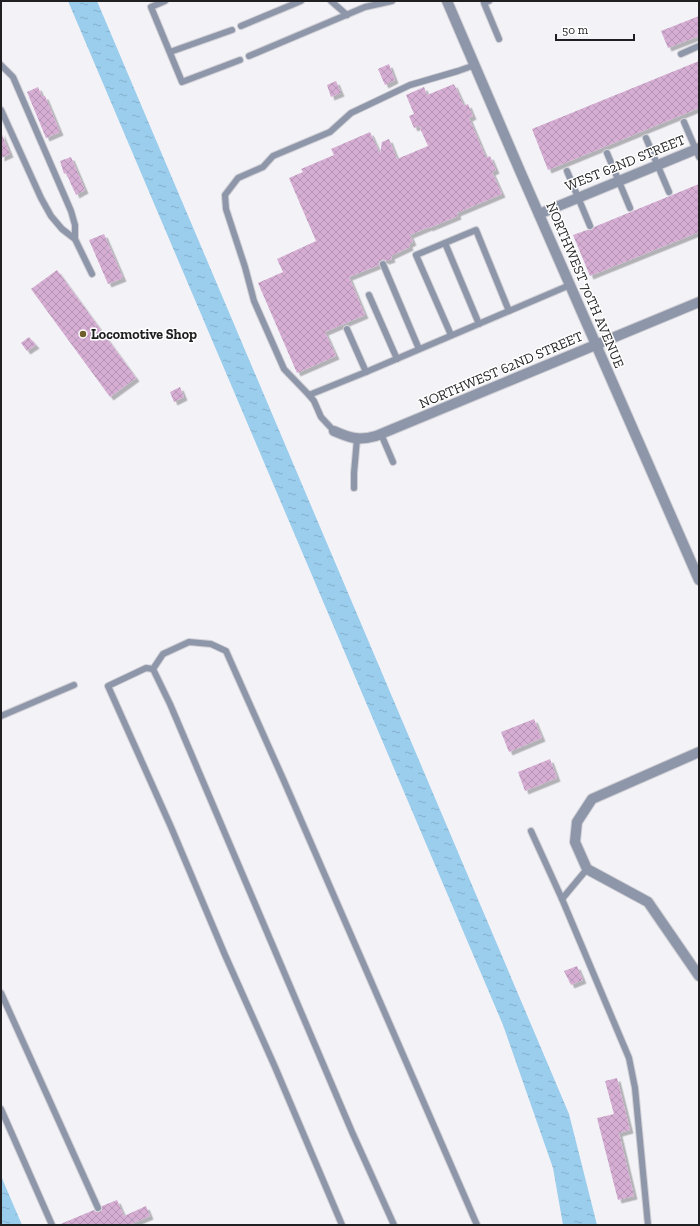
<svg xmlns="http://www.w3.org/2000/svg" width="700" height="1226" font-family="'Zilla Slab',serif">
<defs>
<pattern id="water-ripples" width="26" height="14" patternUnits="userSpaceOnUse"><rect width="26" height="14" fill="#9bcded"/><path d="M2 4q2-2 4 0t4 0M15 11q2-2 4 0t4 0" fill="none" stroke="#85b0cb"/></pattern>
<pattern id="building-cross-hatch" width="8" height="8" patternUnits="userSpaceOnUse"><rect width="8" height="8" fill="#d6aed4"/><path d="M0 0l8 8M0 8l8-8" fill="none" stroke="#b795b6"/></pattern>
<filter id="shadow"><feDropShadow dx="3.5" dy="3.5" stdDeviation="0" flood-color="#0004"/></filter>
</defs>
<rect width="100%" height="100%" fill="#f3f2f7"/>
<g fill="url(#water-ripples)">
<polygon points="68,1 97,1 569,1114 597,1225 563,1225 553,1168 503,1025"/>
<polygon points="1,1176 22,1225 1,1225"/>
</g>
<g fill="url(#building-cross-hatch)" filter="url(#shadow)">
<polygon points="699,16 699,36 668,48 661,31"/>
<polygon points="699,61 699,108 548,170 532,129"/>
<polygon points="389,64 395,80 385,85 378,69"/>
<polygon points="336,81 341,93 331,97 327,85"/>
<polygon points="454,84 464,106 468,104 473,116 469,118 486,158 490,156 496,170 492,172 502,194 457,213 458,216 429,228 429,227 410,235 413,242 409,244 410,247 391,256 392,259 386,261 384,260 381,260 379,265 349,277 365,315 325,332 336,356 297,373 258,283 283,272 277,259 316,241 289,178 303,172 301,169 334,155 331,149 370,132 380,154 382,142 389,139 397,159 428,146 419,126 414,128 409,116 414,114 406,95 424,87 427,95"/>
<polygon points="38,87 42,96 45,96 60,132 46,138 27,92"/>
<polygon points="1,132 10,154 1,158"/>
<polygon points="71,157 85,190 76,195 66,173 64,174 60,161"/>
<polygon points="699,184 699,232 590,276 573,235 587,230 591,230 594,227"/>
<polygon points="104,234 123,278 108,284 89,240"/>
<polygon points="57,270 136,378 110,397 31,289"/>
<polygon points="29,337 36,345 27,351 21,343"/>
<polygon points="180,387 184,397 174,402 170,392"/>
<polygon points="534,719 542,738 509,752 501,732"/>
<polygon points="550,759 557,778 525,791 518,772"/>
<polygon points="577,966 583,980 571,985 564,971"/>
<polygon points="617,1078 630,1130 619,1133 634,1196 618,1200 597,1118 614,1114 605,1081"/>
<polygon points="117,1200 124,1216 146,1206 150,1216 129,1225 58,1225 94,1210 96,1212 99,1212 102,1210 102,1206"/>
</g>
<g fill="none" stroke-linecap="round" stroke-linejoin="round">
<g stroke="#d1d0d5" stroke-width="8">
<g id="lane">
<polyline points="165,1 151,7 182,82 240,60"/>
<polyline points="331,1 347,15"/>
<polyline points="489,1 484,3 499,39"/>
<polyline points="241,26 301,1"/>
<polyline points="170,52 232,30"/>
<polyline points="681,54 699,46"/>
<polyline points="249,56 365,7 392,1"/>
<polyline points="1,65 13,77 71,211 75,225 75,239 92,274"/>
<polyline points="1,110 41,198 51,216 62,229 75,239"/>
<polyline points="684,122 699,157"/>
<polyline points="646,138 669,192"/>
<polyline points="607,153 630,208"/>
<polyline points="567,171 590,226"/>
<polyline points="445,243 479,324"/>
<polyline points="383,264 419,349"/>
<polyline points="369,295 397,359"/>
<polyline points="347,329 366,372 570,285"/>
<polyline points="451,335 416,255 476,230 509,311"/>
<polyline points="309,395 366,372"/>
<polyline points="334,431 321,417 314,401 309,395 284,369 254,301 245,267 226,209 225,195 238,178 263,167 273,156 330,132 351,113 410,85 458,71 475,65"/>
<polyline points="381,434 393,462"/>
<polyline points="354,488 354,473 357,439"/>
<polyline points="153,669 146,668 108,686 171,827 225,955 275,1067 342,1225"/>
<polyline points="1,716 74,685"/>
<polyline points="531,831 562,899 629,1058 635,1088 648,1225"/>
<polyline points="562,899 587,869"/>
<polyline points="1,993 98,1208"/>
<polyline points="1,1109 52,1225"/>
<polyline points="394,1225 352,1132 170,704 153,669 163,654 189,642 211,644 226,651 284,781 477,1225"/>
</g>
</g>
<g stroke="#d1d0d5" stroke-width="12">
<g id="street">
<polyline points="447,1 520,171 699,580"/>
<polyline points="539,214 699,148"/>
<path d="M334 431C350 438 358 441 376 436L699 302"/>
<polyline points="699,752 592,799 577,822 575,842 587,869 648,902 699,976"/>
</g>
</g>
<use href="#lane" stroke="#8e96aa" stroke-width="6"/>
<use href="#street" stroke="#8e96aa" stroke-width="10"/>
</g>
<circle fill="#705d2c" stroke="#fff" stroke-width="1.5" cx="83" cy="334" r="4"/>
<g text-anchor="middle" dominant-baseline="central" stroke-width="3" stroke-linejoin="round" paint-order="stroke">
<g font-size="14" fill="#201f21" stroke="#fff">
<text transform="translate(625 163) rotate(-22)">WEST 62ND STREET</text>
<text transform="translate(585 285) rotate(67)">NORTHWEST 70TH AVENUE</text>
<text transform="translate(501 370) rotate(-23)">NORTHWEST 62ND STREET</text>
</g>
<g font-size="14" font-weight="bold" fill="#201f21" stroke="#fff" text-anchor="start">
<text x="91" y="334">Locomotive Shop</text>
</g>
</g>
<rect width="700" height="1226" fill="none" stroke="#201f21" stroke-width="4"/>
<path d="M556 34v6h78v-6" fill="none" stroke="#201f21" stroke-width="2"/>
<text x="562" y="34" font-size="12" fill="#201f21" stroke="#ffffff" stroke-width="3" paint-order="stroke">50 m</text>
</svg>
